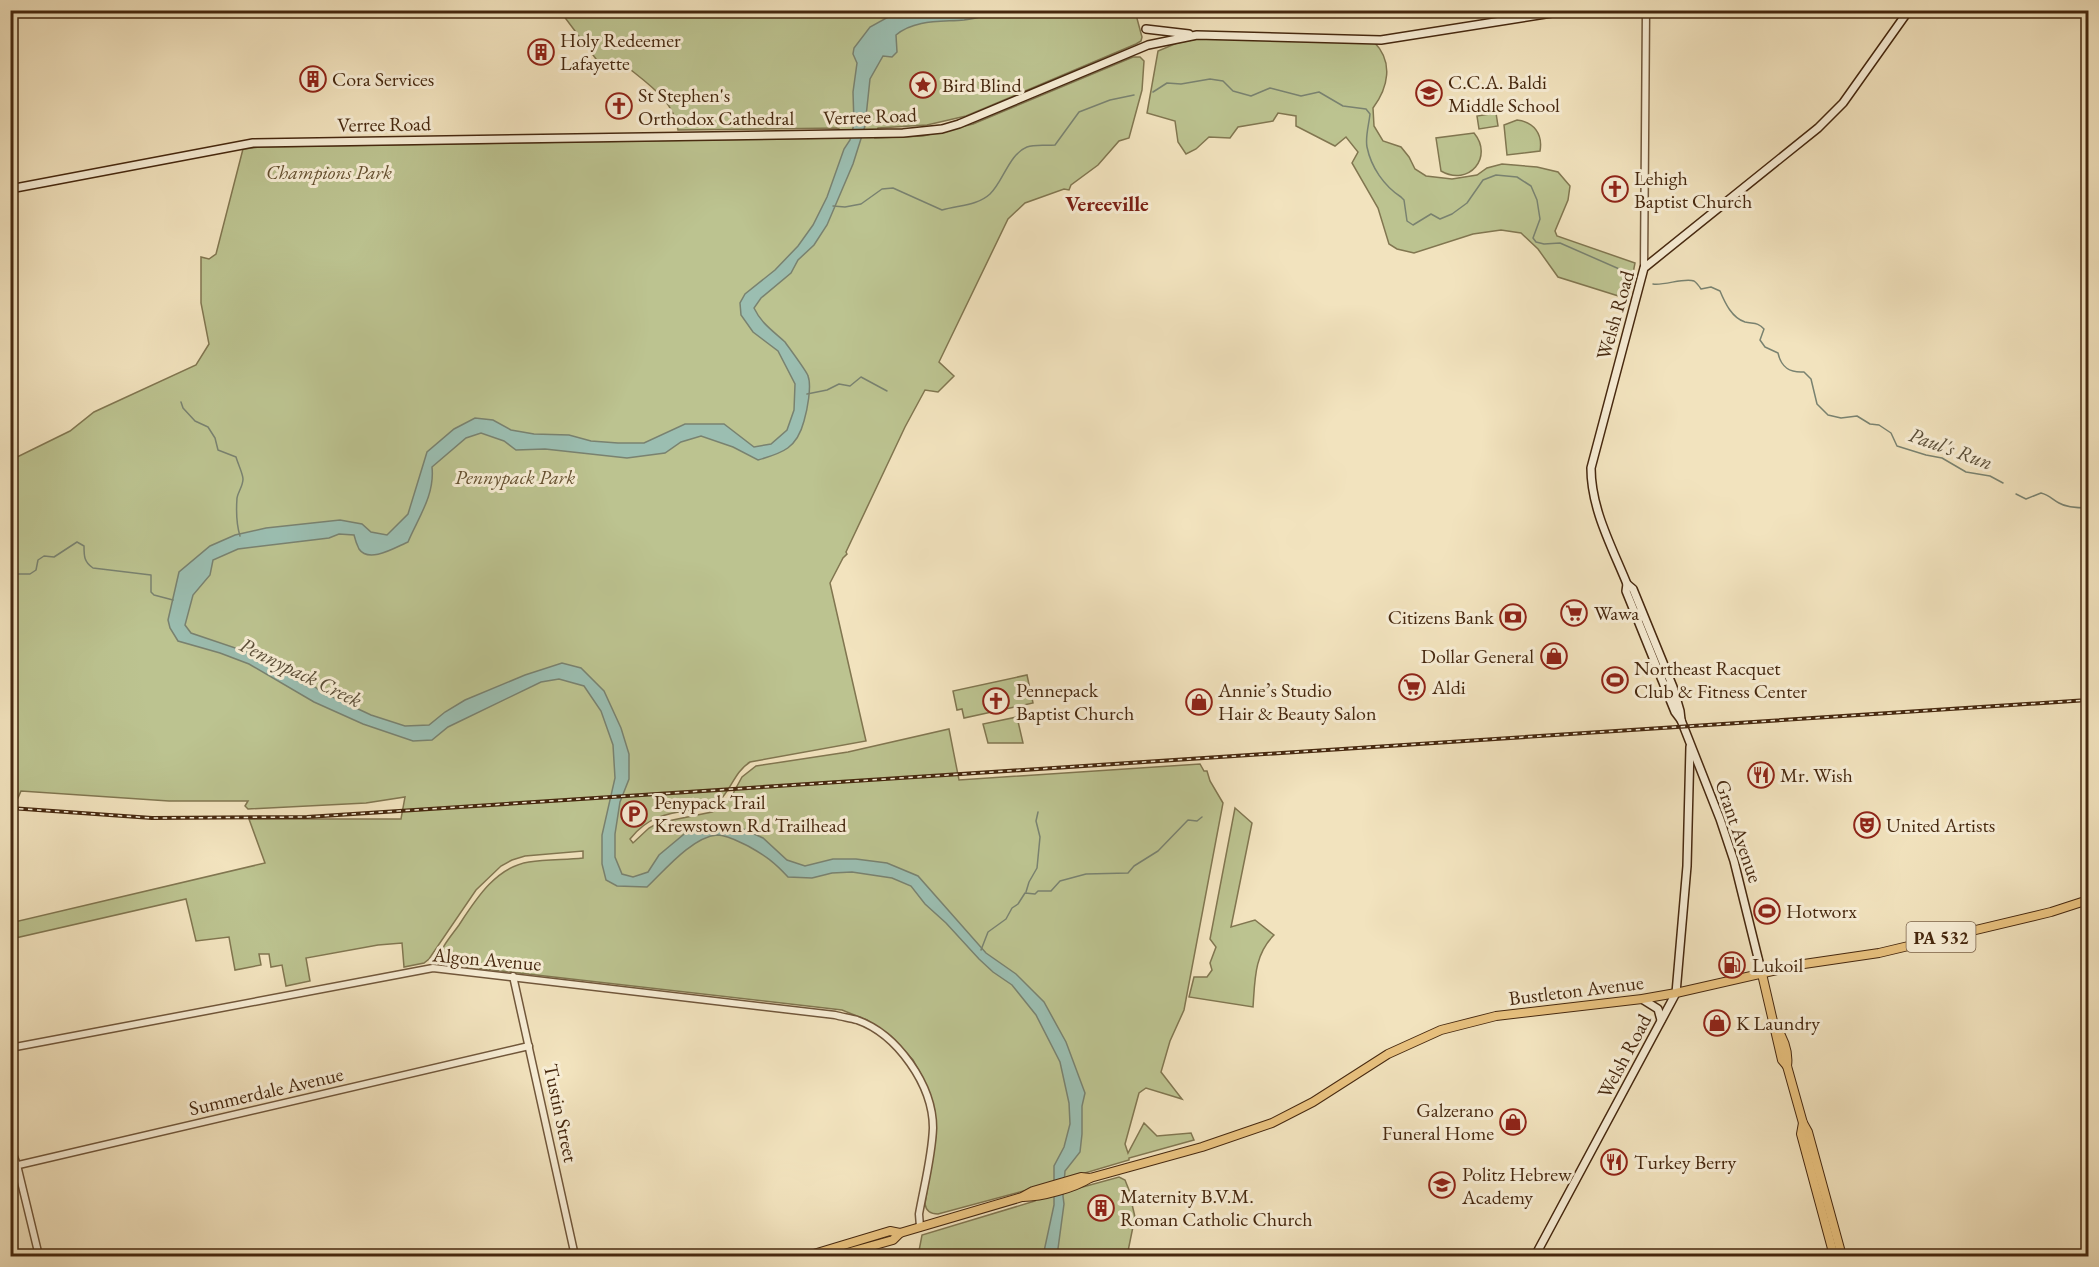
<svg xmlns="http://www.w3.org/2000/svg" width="2099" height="1267" font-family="'EB Garamond',serif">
<rect width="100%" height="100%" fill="#f2e3be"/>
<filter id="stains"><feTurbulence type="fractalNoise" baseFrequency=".00333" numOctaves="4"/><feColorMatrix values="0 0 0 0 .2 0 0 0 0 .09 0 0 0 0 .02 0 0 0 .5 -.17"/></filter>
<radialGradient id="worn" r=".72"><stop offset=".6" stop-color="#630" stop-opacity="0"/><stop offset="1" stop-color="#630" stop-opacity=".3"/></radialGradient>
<g fill="#bcc390" stroke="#817650" stroke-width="1.5">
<path d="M560 11H1135L1142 37 1141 41 1136 44 966 116 927 125 878 128 875 138 923 136 973 124 1133 57H1140L1144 61 1142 90 1129 138 1119 141 1098 165 1071 185 1069 190 1064 189 1025 203 1008 219 939 362 954 376 938 392 925 390 905 427 846 552 847 554 843 558 830 583 866 741 750 762C731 774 730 799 709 807 677 813 652 811 630 839L633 843 649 828 658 823 712 812 721 808 730 799 742 777 756 766 848 752 949 729 959 780 1200 764 1204 771H1207L1210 781 1223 803 1184 1010 1170 1041 1161 1072 1182 1099 1146 1088 1139 1093 1125 1144 1128 1153 1144 1123 1157 1136 1191 1133 1194 1140 1129 1158V1160L1078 1175 1079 1188 1119 1177 1125 1180 1133 1200H1131L1135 1217 1127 1256H918L922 1235 1035 1201V1188L938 1214C930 1214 926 1211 925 1204L936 1135 924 1080 913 1060 891 1036 867 1020 842 1010 450 965 438 961C440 948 452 935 459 925 476 899 496 867 529 862 548 859 565 860 583 858V851L525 856 512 860 501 866 476 890 429 959 424 963 404 967 402 943 378 945 306 958 310 981 286 986 282 965 271 967 269 954H259L261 965 235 970 229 937 196 941 186 899 11 939 10 923 265 863 249 819H401L405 797 366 803 248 809 245 806 248 801H169L21 791 18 798 11 797V460L70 431 94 412 196 365 209 344 201 303V257L209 259 216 254 243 149 259 147 835 138 839 128 678 130C674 98 643 81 620 61L599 63Z"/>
<path d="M1207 37 1374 42C1394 62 1388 88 1373 108L1374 126 1383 141 1401 147 1409 157 1415 169 1426 176 1452 179 1477 175 1487 168 1502 164 1537 167 1558 172 1570 186 1568 200 1555 231 1557 236 1635 263 1628 299 1558 277 1538 249 1521 233 1501 230 1473 234 1414 253 1397 249 1389 244 1378 208 1352 163 1358 152 1346 137 1335 146 1296 126V116L1278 113 1273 121 1238 127 1230 138 1209 137 1196 149 1186 154 1178 142 1175 121 1147 113 1158 51 1177 43Z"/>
<polygon points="1496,113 1498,126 1479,129 1477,116"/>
<path d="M1517 120C1534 122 1543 134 1540 151L1507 155 1504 125Z"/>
<path d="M1474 133C1494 157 1469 187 1441 171L1436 138Z"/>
<polygon points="1027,675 1033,703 964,718 962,709 957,710 953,691"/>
<polygon points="1017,717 1023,743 988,743 983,724"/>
<path d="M1235 808 1252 823 1231 927 1255 920 1274 935C1254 955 1255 980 1253 1007L1189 997 1194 977H1207L1212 970 1210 963 1216 947 1210 939Z"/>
</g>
<path fill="#9bbeb1" stroke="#798270" stroke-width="1.5" d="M899 11H990L987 15C980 17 972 19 964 20 942 22 915 19 896 35L897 52 892 57 883 56 870 79 865 126 853 164 827 225 814 245 798 260 791 273 761 298 754 308C761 323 773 331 785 342 787 345 808 373 808 376 812 386 807 411 804 421 797 448 783 453 758 460L733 447 701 436 681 442 665 453 627 458 545 449 516 450 504 441 481 433 466 438 432 467C435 495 418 518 408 542 396 547 369 564 359 549 357 545 355 539 354 535L339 534 329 538 238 549 213 560 210 575 193 595 185 625 191 633 265 658 297 674 322 692 371 715 405 726 429 725 445 712 465 700 525 675 562 663 581 668 604 691 621 728 629 754V779L620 802 615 834V857L622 874 633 877 648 872 659 855 695 825 728 822 763 838 787 860 805 866 833 859H856L887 863 918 876 986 953 1016 974 1044 1002 1066 1042 1085 1093 1082 1106V1134L1080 1152 1065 1171 1063 1196 1064 1204 1057 1256H1043L1054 1205V1166L1064 1147 1070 1124 1069 1103 1060 1062 1036 1015 1012 985 993 972 979 959 946 923 925 904 911 886 892 878 852 872 832 873 812 878 788 877C774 862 766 856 748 846 739 842 728 835 717 835 692 837 664 871 647 887L617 886 606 880 602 864V835L615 778 613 745 601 711 584 686 559 679 541 682 448 727 432 740 413 741 363 724 314 702 249 664 220 653 178 641 170 628 168 620 179 572 210 546 235 535 266 528 340 520 362 524 371 532 387 535 408 514 427 452 454 429 475 418 493 420 511 430 534 434 569 435 591 441 618 443H644L685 424H724L754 447 771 444 787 430 794 410 795 384 778 351 753 332 741 315 740 303 745 294 775 270 798 246 813 225 827 197 844 149 850 140 854 124 853 92 857 63 853 54 854 48 870 27Z"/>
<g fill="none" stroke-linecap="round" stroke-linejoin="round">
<g stroke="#798270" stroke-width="1.5">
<path d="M1153 92 1167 83 1181 84 1210 79 1223 81 1233 91 1251 96 1270 88 1301 96 1319 92 1343 106 1366 109 1370 114C1369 124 1365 137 1367 147 1371 167 1384 186 1401 197L1404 200 1407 221 1413 225 1431 214 1440 219 1452 214 1467 203 1483 180 1496 175 1517 177 1531 186 1537 200 1540 219 1533 238 1536 242 1544 244 1560 243 1633 275"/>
<path d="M833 206 845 207 861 204 882 189 893 188 942 210C958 205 977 206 990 194 1003 182 1009 154 1027 147 1035 144 1046 146 1055 145L1079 112 1110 100 1134 95"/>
<path d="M1653 284C1664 286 1685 277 1694 281 1697 283 1699 286 1701 289L1711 287 1720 291C1725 303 1732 318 1745 322 1753 324 1758 322 1764 329L1760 340 1765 347 1778 353C1781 367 1789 373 1804 372L1811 379 1817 404 1828 415 1841 418 1857 416 1870 424 1879 425 1891 433 1897 446 1926 455 1942 458 1966 472 1990 476 2003 483"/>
<polyline points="807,394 827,390 839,384 850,386 861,377 887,391"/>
<path d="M181 402 183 408 195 421 208 427 215 438 218 450 236 457C238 464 243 474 243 479 243 486 238 492 237 498 236 512 236 523 240 536"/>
<path d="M2016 494 2026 499 2041 493C2049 495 2052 499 2059 503 2067 508 2079 508 2088 508"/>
<path d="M10 574H30L36 570 38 560 44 556 54 557 77 542 84 546C84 556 84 562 93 568L151 575V592L154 595 173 600"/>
<polyline points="1026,892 1029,882 1037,868 1040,837 1036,821 1038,812"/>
<polyline points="981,950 988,932 1006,919 1012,908 1018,904 1025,893 1035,894 1038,891 1051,891 1060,881 1086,874 1128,873 1134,866 1158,851 1188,820 1197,821 1202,817"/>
</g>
<g stroke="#71573b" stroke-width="9">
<g id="tertiary">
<polyline points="1644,268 1646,10"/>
<polyline points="513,976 575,1256"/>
<path d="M10 1048 433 968 835 1015C842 1017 850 1018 857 1020 897 1034 933 1085 933 1128 932 1156 924 1186 919 1214L920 1227"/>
<polyline points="10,1146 17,1165 39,1256"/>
<polyline points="10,1167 529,1046"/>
</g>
</g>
<g stroke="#46280f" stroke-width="10">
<g id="secondary">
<polyline points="1146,29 1189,34"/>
<polyline points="10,189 253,143 903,133 942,129 959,124 1148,45 1197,35 1381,40 1571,10"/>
<polyline points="1627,584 1626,591 1675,712 1681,720"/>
<path d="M1762 974 1734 861 1720 819 1681 720 1680 711 1673 687 1633 589 1627 584C1612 547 1591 509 1591 468L1644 268 1818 128 1843 103 1909 10"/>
<polyline points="1642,999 1658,1009 1661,1020"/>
<polyline points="1535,1256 1676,993 1687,866 1690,747"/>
</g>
</g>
<g stroke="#46280f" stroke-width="10">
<g id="primary">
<polyline points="1762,974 1782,1060 1787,1066"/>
<path d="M1775 1025C1783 1037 1789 1052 1787 1066L1803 1123 1808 1132 1842 1256"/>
<polyline points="1803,1123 1801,1134 1834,1256"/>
<path d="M1023 1197C1042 1197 1074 1188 1090 1178"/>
<polyline points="807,1256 890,1231 900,1233"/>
<polyline points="836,1256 893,1240 900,1233 1022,1197 1033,1191 1081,1177 1090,1178 1202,1147 1272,1123 1313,1102 1388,1054 1441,1030 1496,1016 1642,999 1676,993 1804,964 1879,953 2051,912 2088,900"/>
</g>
</g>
<use href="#tertiary" stroke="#f7edd5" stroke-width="6"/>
<use href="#secondary" stroke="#f7edd5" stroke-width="7"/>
<use href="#primary" stroke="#e9c27f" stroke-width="8"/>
<g stroke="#46280f" stroke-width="4">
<polyline id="rail" points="10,808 152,818 307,817 2088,700"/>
</g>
<use href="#rail" stroke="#f7edd5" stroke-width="1.5" stroke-dasharray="4.5" stroke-linecap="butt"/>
</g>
<defs>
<g id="building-ring" transform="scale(1.35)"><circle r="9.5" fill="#f7edd5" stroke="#8f2418" stroke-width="1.5"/><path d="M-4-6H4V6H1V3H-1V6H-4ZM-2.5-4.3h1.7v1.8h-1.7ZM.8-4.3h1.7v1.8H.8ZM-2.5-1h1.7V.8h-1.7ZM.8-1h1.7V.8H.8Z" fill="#8f2418"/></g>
<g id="sight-ring" transform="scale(1.35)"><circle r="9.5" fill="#f7edd5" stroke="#8f2418" stroke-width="1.5"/><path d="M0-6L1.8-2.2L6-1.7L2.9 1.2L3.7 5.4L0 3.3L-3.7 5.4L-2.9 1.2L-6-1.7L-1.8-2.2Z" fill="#8f2418"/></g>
<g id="school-ring" transform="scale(1.35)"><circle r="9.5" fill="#f7edd5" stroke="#8f2418" stroke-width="1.5"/><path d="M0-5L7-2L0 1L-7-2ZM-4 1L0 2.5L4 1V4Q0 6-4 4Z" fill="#8f2418"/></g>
<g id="church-ring" transform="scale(1.35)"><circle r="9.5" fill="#f7edd5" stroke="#8f2418" stroke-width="1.5"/><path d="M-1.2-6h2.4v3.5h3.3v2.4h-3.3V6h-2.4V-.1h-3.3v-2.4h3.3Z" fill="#8f2418"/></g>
<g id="supermarket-ring" transform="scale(1.35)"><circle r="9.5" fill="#f7edd5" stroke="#8f2418" stroke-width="1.5"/><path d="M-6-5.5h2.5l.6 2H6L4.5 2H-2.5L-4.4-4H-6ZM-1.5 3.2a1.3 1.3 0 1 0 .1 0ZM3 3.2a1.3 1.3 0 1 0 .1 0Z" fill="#8f2418"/></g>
<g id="bank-ring" transform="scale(1.35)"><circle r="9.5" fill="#f7edd5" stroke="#8f2418" stroke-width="1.5"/><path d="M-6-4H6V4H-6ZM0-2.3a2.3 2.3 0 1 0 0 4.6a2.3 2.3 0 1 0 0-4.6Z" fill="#8f2418"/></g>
<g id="shop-ring" transform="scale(1.35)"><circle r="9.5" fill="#f7edd5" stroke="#8f2418" stroke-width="1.5"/><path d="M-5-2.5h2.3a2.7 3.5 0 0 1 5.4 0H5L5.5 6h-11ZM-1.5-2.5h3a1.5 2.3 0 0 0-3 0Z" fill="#8f2418"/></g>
<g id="stadium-ring" transform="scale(1.35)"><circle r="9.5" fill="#f7edd5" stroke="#8f2418" stroke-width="1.5"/><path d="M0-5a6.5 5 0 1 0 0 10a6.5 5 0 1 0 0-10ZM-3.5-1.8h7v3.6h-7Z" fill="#8f2418"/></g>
<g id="restaurant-ring" transform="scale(1.35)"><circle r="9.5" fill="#f7edd5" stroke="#8f2418" stroke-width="1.5"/><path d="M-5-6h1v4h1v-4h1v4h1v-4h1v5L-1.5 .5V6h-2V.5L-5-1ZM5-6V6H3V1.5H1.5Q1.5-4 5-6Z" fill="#8f2418"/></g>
<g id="parking-ring" transform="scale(1.35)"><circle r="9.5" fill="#f7edd5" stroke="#8f2418" stroke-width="1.5"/><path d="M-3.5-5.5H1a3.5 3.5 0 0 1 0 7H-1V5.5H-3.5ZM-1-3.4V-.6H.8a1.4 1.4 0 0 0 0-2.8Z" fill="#8f2418"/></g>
<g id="theatre-ring" transform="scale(1.35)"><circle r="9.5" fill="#f7edd5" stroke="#8f2418" stroke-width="1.5"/><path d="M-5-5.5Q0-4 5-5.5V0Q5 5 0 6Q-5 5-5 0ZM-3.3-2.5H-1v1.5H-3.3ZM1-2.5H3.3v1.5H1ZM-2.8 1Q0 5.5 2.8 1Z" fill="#8f2418"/></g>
<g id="fuel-ring" transform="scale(1.35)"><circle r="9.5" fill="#f7edd5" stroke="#8f2418" stroke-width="1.5"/><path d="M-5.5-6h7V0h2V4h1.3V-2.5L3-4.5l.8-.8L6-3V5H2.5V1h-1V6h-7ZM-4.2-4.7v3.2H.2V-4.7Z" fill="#8f2418"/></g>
</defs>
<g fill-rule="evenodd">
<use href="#building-ring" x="541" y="52"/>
<use href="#building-ring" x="313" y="79"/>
<use href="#sight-ring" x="923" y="85"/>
<use href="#school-ring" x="1429" y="93"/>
<use href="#church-ring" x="619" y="106"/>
<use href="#church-ring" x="1615" y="189"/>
<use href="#supermarket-ring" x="1574" y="613"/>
<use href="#bank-ring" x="1513" y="617"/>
<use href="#shop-ring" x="1554" y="656"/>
<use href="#stadium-ring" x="1615" y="680"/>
<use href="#supermarket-ring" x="1412" y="687"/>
<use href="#church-ring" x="996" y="701"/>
<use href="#shop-ring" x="1199" y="702"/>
<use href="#restaurant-ring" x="1761" y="775"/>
<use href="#parking-ring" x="634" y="814"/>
<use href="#theatre-ring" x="1867" y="825"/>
<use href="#stadium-ring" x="1767" y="911"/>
<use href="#fuel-ring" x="1732" y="965"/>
<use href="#shop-ring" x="1717" y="1023"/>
<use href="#shop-ring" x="1513" y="1122"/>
<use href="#restaurant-ring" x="1614" y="1162"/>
<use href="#school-ring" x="1442" y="1185"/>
<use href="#building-ring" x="1101" y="1208"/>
</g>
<g text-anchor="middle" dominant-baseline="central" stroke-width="6" stroke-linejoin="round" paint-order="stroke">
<rect fill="#f7edd5" stroke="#7b634a" stroke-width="1.5" x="1906.5" y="922" width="69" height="30" rx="4.5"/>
<g font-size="18" font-weight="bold" fill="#46280f">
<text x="1941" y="937">PA 532</text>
</g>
<g font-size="20" fill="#46280f" stroke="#f7edd5" text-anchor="start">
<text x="560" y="40">Holy Redeemer<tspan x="560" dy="23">Lafayette</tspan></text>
<text x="332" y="79">Cora Services</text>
<text x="1448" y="82">C.C.A. Baldi<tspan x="1448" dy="23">Middle School</tspan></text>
<text x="942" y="85">Bird Blind</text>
<text x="638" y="95">St Stephen's<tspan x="638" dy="23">Orthodox Cathedral</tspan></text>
<text x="1634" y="178">Lehigh<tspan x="1634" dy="23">Baptist Church</tspan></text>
<text x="1594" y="613">Wawa</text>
<text x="1494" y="617" text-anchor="end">Citizens Bank</text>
<text x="1534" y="656" text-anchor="end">Dollar General</text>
<text x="1634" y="668">Northeast Racquet<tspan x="1634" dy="23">Club &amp; Fitness Center</tspan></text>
<text x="1432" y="687">Aldi</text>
<text x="1016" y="690">Pennepack<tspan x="1016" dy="23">Baptist Church</tspan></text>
<text x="1218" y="690">Annie’s Studio<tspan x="1218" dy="23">Hair &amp; Beauty Salon</tspan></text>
<text x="1780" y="775">Mr. Wish</text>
<text x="654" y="802">Penypack Trail<tspan x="654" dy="23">Krewstown Rd Trailhead</tspan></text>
<text x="1886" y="825">United Artists</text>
<text x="1786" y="911">Hotworx</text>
<text x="1752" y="965">Lukoil</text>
<text x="1736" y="1023">K Laundry</text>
<text x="1494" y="1110" text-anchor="end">Galzerano<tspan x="1494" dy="23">Funeral Home</tspan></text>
<text x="1634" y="1162">Turkey Berry</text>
<text x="1462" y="1174">Politz Hebrew<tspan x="1462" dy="23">Academy</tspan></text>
<text x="1120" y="1196">Maternity B.V.M.<tspan x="1120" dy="23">Roman Catholic Church</tspan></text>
</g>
<g font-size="20" fill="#46280f" stroke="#f7edd5">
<text transform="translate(870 116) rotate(-2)">Verree Road</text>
<text transform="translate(384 124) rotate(-1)">Verree Road</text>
<text transform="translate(1615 315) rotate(-74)">Welsh Road</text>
<text transform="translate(1739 831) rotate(71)">Grant Avenue</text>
<text transform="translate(487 959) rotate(5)">Algon Avenue</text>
<text transform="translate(1576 990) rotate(-7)">Bustleton Avenue</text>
<text transform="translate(1624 1056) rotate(-62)">Welsh Road</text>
<text transform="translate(266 1091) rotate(-13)">Summerdale Avenue</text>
<text transform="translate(561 1113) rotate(78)">Tustin Street</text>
</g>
<g font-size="20" font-style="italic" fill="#644f2f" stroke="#f7edd5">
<text x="329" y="172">Champions Park</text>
<text x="515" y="477">Pennypack Park</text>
</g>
<g font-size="21" font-weight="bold" fill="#7a1f14" stroke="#f7edd5">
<text x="1107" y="203">Vereeville</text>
</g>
<g font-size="21" font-style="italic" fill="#5b4e38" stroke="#f7edd5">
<text transform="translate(1951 448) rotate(20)">Paul's Run</text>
<text transform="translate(301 672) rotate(26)">Pennypack Creek</text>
</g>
</g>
<rect width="2099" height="1267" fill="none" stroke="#f2e3be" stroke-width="36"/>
<rect x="12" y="12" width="2075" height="1243" fill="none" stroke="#46280f" stroke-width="3"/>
<rect x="18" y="18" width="2063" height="1231" fill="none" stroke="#46280f" stroke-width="1.5"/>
<rect width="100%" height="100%" filter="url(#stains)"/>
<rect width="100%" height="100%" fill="url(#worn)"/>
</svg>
